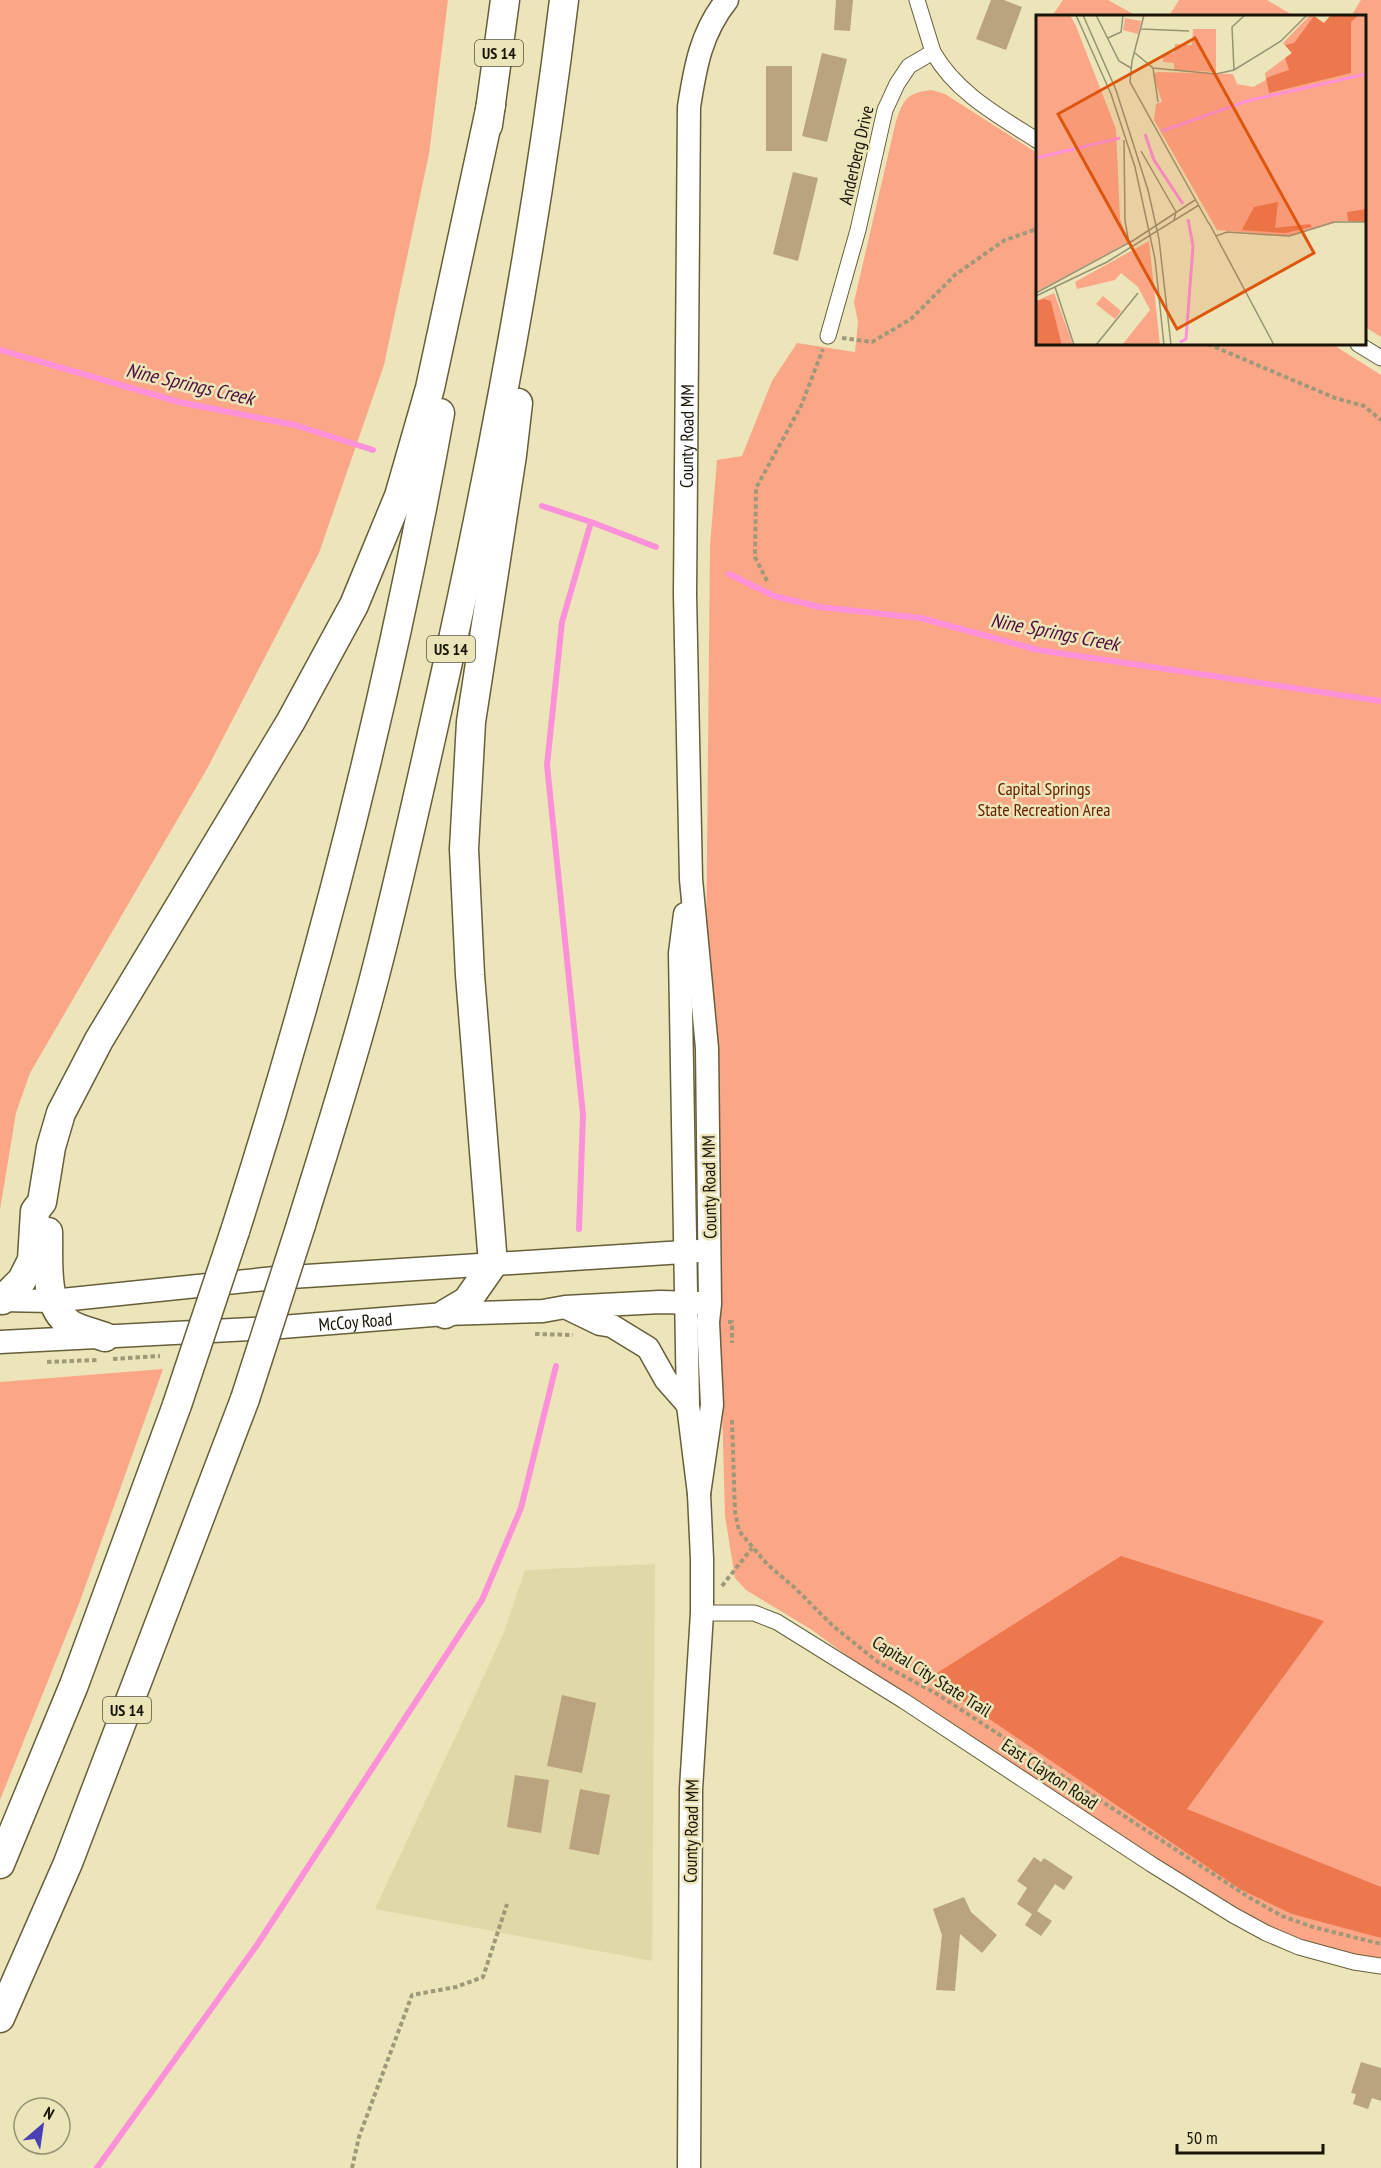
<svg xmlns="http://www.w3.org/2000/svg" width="1381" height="2168" font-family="'PT Sans Narrow',sans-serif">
<rect width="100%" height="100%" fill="#ece5ba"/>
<polygon fill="#e0d8a6" points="655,1564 652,1961 375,1909 503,1635 525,1570"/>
<g fill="#fca688">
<polygon points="0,0 448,0 429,154 384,365 319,553 208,767 30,1073 16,1113 0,1210"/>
<polygon points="1063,0 1108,0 1137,16 1052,16"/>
<polygon points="1179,0 1267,0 1294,16 1169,16"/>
<polygon points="1361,0 1381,0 1381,337 1365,327 1364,16 1351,16"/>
<path d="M931 90 945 94 1037 153 1038 344H1332L1381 375V1962L1291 1940 1245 1918 911 1703 812 1630 746 1590 735 1578 725 1516 715 1154 706 954 710 545 717 460 742 456 772 381 797 343 855 352 858 322 854 302 896 121C904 98 907 93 931 90Z"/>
<polygon points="163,1369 80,1601 0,1800 0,1382"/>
</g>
<polygon fill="#ee784e" points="1121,1556 1324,1621 1187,1809 1381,1887 1381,1938 1292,1914 1240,1889 929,1678"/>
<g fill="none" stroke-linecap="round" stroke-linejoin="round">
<g stroke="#fc91da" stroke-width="6">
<polyline points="0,350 179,402 295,425 373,450"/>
<polyline points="542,506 591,522 656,547"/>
<polyline points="729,574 774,596 820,607 921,618 1038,650 1381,701"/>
<polyline points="579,1229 583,1115 547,765 562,622 591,522"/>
<polyline points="97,2168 257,1945 482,1600 521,1508 556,1366"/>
</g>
</g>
<g fill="#baa47f">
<polygon points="836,0 853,0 850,31 834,30"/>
<polygon points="991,0 1004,0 1022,7 1006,50 976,39"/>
<polygon points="822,53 847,59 827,142 802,136"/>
<rect x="766" y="66" width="26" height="85"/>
<polygon points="793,172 818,178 798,261 773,254"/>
<polygon points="562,1695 596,1703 582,1773 547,1766"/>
<polygon points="515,1775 549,1780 541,1833 507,1827"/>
<polygon points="580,1789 610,1795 599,1855 569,1849"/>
<polygon points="1034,1857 1041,1862 1044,1858 1073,1877 1064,1890 1055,1884 1037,1911 1052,1921 1041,1936 1025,1925 1032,1914 1017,1904 1027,1888 1017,1881"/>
<polygon points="964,1897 971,1912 997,1935 982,1953 960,1934 955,1991 936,1990 942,1935 933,1909"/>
<polygon points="1361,2062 1381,2068 1381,2101 1372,2098 1368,2109 1353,2104 1356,2094 1351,2093"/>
</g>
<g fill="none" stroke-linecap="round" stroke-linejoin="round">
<g stroke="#665f39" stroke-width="17">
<g id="street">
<path d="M933 52C956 93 999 116 1038 141"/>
<polyline points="828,336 858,230 885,110 897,84 909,66 933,52 917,0"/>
<polyline points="1358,344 1381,358"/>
<polyline points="702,1613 754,1613 777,1622 904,1701 1151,1864 1233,1915 1266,1933 1299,1947 1354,1962 1381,1966"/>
</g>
</g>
<g stroke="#665f39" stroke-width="25">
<g id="secondary">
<polyline points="685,914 680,953 688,1405 699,1494 702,1559 702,1613 691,1789 689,2168"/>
<polyline points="0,1300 52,1301 275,1278 699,1251"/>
<polyline points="567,1308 600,1324 612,1326 648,1348 666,1380 688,1405"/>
<path id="s1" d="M0 1342 269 1328 445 1314 543 1311 565 1307 660 1302 699 1303"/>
<path id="s2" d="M699 1494 712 1405 708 1322 710 1304 707 1048 691 879 685 595 689 107C695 68 701 32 727 0"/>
</g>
</g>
<g stroke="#665f39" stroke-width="31">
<g id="highway">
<polyline points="488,125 505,0"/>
<path d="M301 1225C327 1141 354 1057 376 971 400 878 421 783 442 689 493 461 536 232 564 0"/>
<path d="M235 1231C321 963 390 689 440 413"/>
<path d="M48 1232C49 1261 43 1306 70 1324 80 1330 94 1333 105 1337"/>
<polyline points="2,1300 22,1280 32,1260 35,1211 42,1202 51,1147 61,1113 99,1040 291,721 354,605 399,496 430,388 491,105"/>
<polyline points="445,1314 467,1301 493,1264 470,975 464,849 471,722 512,455 518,403"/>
<polyline points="0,1864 74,1685 177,1405"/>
<polyline points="0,2018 68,1863 245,1399"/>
</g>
</g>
<g stroke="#9f9979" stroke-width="4" stroke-dasharray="4.5 3" stroke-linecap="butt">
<polyline points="842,338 872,342 911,319 956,274 1005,240 1034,230 1038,231"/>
<polyline points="1208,344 1335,398 1364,406 1381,420"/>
<polyline points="767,581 755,557 756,488 801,406 823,349"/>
<polyline points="728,1322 732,1322 732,1343"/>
<polyline points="535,1334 573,1335"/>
<polyline points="113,1359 160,1356"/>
<polyline points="47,1362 97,1360"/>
<polyline points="732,1420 735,1512 739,1531 767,1564 795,1588 833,1626 878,1662 937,1694 1250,1898 1282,1916 1313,1927 1381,1944"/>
<polyline points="722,1586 752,1548"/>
<polyline points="352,2168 359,2137 412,1995 456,1987 483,1977 507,1904"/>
</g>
<use href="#street" stroke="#fff" stroke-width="15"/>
<use href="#secondary" stroke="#fff" stroke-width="22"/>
<use href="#highway" stroke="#fff" stroke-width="28"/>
<g stroke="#665f39" stroke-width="31" stroke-linecap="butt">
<g id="highway-bridge">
<polyline points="245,1399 301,1225"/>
<polyline points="177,1405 235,1231"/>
</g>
</g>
<use href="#highway-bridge" stroke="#fff" stroke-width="28"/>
</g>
<g text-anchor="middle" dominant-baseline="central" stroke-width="5" stroke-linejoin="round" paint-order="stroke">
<g fill="#ece5ba" stroke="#58533c" stroke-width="1.5">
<rect x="475" y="40" width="48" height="26" rx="4.5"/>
<rect x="427" y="636" width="48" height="26" rx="4.5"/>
<rect x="103" y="1697" width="48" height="26" rx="4.5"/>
</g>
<g font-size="16" font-weight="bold" fill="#181506">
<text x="499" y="53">US 14</text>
<text x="451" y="649">US 14</text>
<text x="127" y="1710">US 14</text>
</g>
<g font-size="18" fill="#181506" stroke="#ece5ba">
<text transform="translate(856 155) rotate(-77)">Anderberg Drive</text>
<text stroke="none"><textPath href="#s2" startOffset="1060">County Road MM</textPath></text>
<text transform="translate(709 1187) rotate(-91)">County Road MM</text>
<text stroke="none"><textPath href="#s1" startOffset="356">McCoy Road</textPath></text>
<text transform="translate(932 1676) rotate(32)">Capital City State Trail</text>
<text transform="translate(1050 1774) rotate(34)">East Clayton Road</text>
<text transform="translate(691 1831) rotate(-89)">County Road MM</text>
</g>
<g font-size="18" fill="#692000" stroke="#ece5ba">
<text x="1044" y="788">Capital Springs<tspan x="1044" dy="21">State Recreation Area</tspan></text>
</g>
<g font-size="20" font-style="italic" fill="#500e3f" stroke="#ece5ba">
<text transform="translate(190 384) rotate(13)">Nine Springs Creek</text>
<text transform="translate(1055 632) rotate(11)">Nine Springs Creek</text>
</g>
</g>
<g transform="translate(1036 15)">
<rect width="330" height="330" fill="#ece5ba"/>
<path d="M0 0H34L40 11 80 114 84 204 93 227 0 277ZM274 0 288 8 295 0H330V207L305 206 256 221 181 215 118 105 120 89 126 87 117 60 121 57 197 59 201 69 217 72 230 65 229 58 256 38 247 28ZM89 3 105 6 102 19 87 15ZM157 14H180V57L138 55V48L127 47V39L138 38 139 29 156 30ZM113 226 124 330H86L114 295 102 272 85 258 79 265 41 274 39 267ZM18 278 19 280 37 330H26L15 286H0ZM67 281 85 296 79 304 60 289Z" fill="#fca688"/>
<path d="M295 0H323L315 7V58L233 78 230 63 253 55 249 43 256 38 249 30 258 28 278 1 288 8ZM242 187 239 213 274 209 276 212 249 218 206 215 218 192ZM330 194V207L312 206 311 197ZM8 284 15 286 26 330H0V286Z" fill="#ee784e"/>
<path fill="none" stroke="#fc91da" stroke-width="3" d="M126 116 211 86 330 59M109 119 118 145 147 189M0 143 84 123M144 327 150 324 157 231 152 204"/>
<path fill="none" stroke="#979272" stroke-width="1.5" d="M40 0 75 79 99 152 119 244 128 330M47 0 80 75 112 175 123 224 135 330M60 0 83 46 95 53M108 0 96 46 94 67 173 209M105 14 153 16M72 23 85 17 87 0M99 38 117 53 122 87M117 53 180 59 198 55 245 26 271 0M198 55 196 12 209 0M88 125 89 206 93 228M105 136 140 197 138 205M173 208 238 330M180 221 191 217 253 221 298 207H330M19 272 38 330M0 278 98 225 159 185M0 281 71 247 163 190M60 330 102 278"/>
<path fill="#de560c" fill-opacity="0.15" stroke="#de560c" stroke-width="3" d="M159 23 278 238 141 314 22 99Z"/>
<rect width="330" height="330" fill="none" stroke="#181506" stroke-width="3"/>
</g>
<g transform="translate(42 2126) rotate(29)"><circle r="28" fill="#ece5ba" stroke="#979272" stroke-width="1.5"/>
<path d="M0-4.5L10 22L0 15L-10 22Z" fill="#493fb6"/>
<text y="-9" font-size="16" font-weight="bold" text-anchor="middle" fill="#181506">N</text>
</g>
<path d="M1177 2144v9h146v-9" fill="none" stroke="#181506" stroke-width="3"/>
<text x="1186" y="2144" font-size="18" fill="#181506" stroke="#ece5ba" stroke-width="4.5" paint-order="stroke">50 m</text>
</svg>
